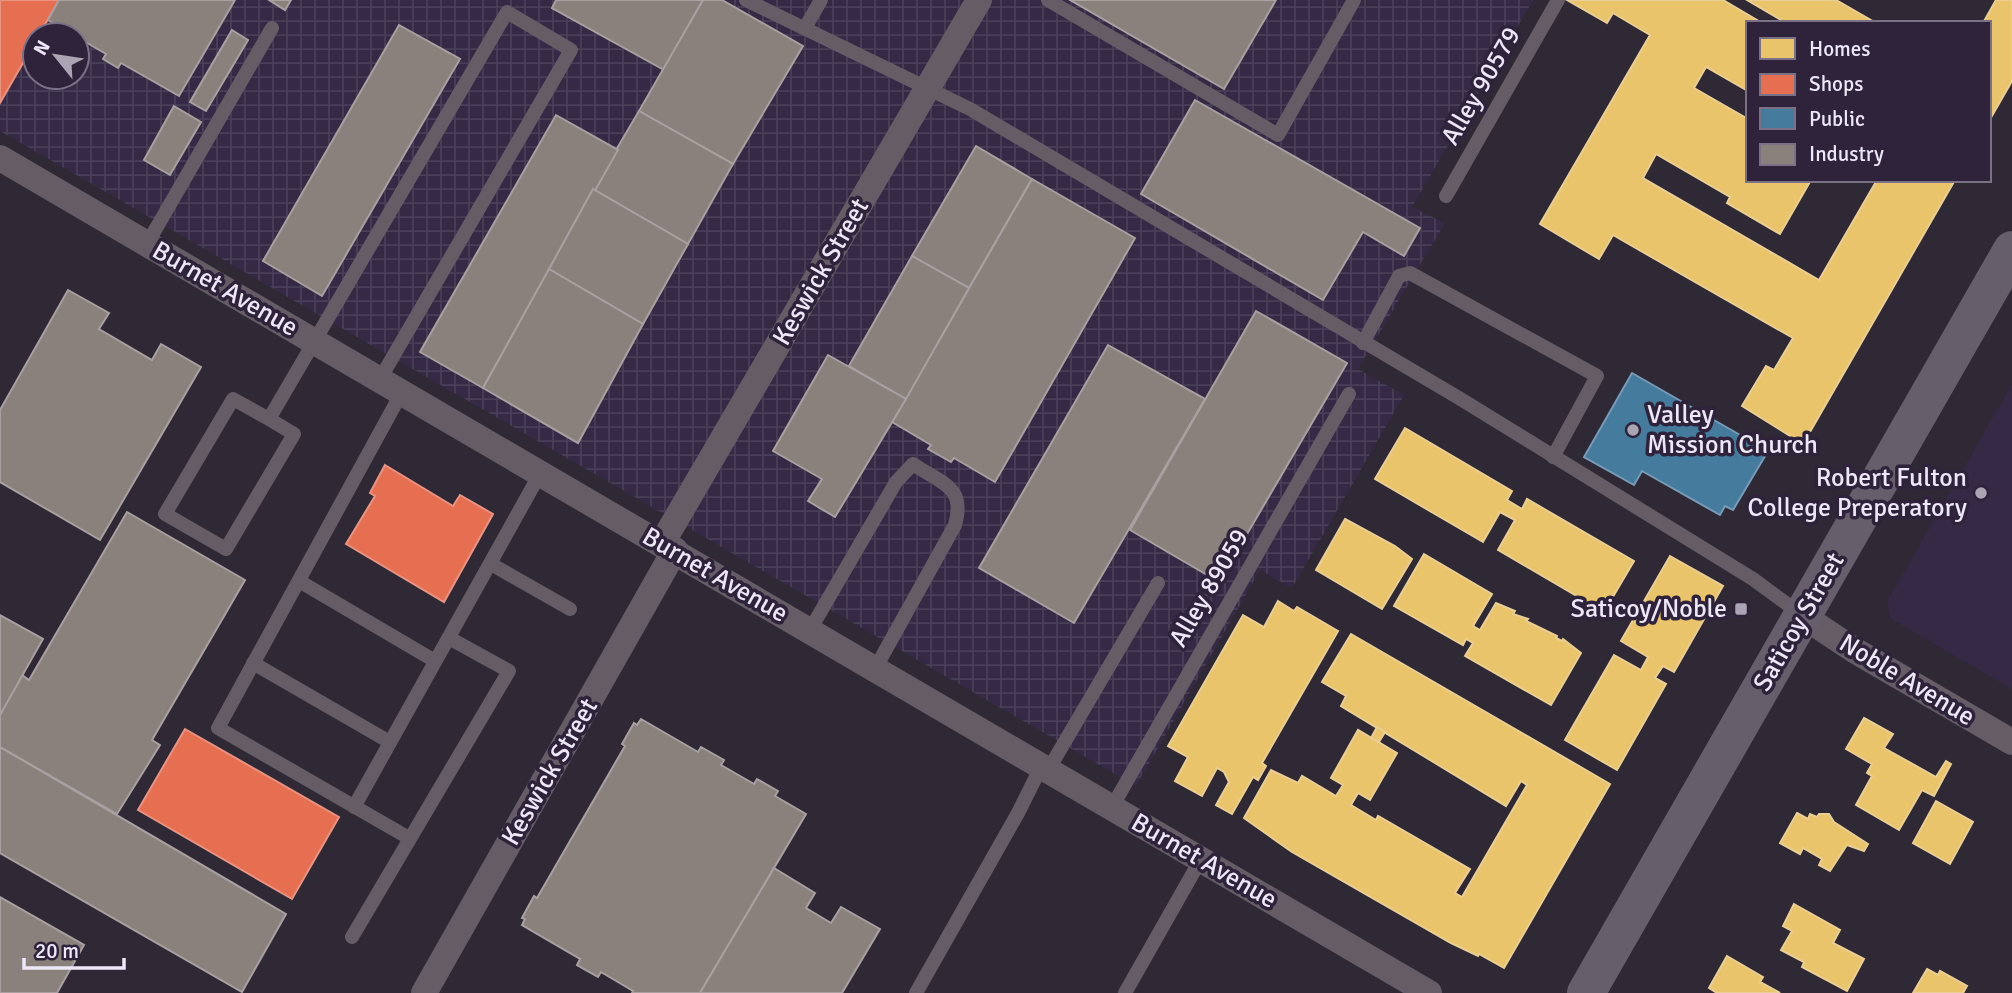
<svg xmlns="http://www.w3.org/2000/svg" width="2012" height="993" font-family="Signika,sans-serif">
<defs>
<pattern id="industrial-grid" width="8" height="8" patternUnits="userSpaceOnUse" patternTransform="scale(1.75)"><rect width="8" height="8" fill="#352945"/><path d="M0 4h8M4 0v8" fill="none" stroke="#493e57"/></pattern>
</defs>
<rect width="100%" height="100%" fill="#2f2935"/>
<polygon fill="#352945" points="2012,384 2012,689 1890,618 1887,602"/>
<path fill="url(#industrial-grid)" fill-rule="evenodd" d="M0 0H1533L1412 207 1445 223 1358 369 1404 395 1292 588 1260 570 1136 786 0 131ZM35 35H77V77H35Z"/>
<g fill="#e9c46a" stroke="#eace94" stroke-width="2">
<polygon points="1567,0 1723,0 1762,23 1748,23 1748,91 1706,67 1694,88 1748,119 1748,180 1811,180 1780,234 1727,203 1730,197 1656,154 1643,178 1819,280 1877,180 1955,180 1803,444 1742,406 1766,366 1774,370 1793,338 1613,235 1599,259 1540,224 1650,35 1613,13 1607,23"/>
<polygon points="1747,0 1836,0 1876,23 1786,23"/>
<polygon points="1996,0 2012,0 2012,81 1989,121 1989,23 1983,23"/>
<polygon points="1405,428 1512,491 1507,500 1522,509 1527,499 1634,561 1604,612 1498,550 1515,520 1500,512 1483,542 1375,479"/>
<polygon points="1345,519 1395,546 1412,559 1382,609 1316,570"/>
<polygon points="1424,554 1492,594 1473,626 1480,630 1496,603 1515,611 1513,614 1528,619 1526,621 1557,636 1556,638 1562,641 1563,639 1581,653 1551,705 1465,656 1473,643 1466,639 1463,645 1394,606"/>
<polygon points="1670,556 1723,586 1674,672 1663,666 1655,678 1666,684 1617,770 1565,740 1614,655 1641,670 1648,657 1621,641"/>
<polygon points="1278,601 1294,611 1297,607 1338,631 1262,763 1266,766 1258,780 1253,777 1232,814 1216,805 1229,782 1224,772 1217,768 1202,796 1175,781 1188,757 1168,746 1243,615 1264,627"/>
<polygon points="1351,634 1610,784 1504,968 1479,954 1478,956 1451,943 1292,852 1244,818 1271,770 1298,783 1302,776 1336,796 1343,785 1331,778 1358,730 1397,753 1370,800 1358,793 1351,805 1376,820 1378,816 1470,869 1455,893 1462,897 1527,785 1521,781 1506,806 1341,706 1346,696 1322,682"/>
<polygon points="1864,718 1893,734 1884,748 1936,777 1946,761 1951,764 1934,796 1922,790 1899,830 1856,805 1872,776 1867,773 1872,764 1846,749"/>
<polygon points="1377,727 1385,732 1379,742 1371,738"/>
<polygon points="1936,801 1973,822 1950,864 1913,843"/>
<polygon points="1797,813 1808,819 1810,814 1817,817 1819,814 1829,814 1834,822 1868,844 1864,851 1847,845 1830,871 1819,865 1822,859 1803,848 1800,854 1780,843"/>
<polygon points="1794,904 1840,930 1833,943 1864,959 1847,991 1802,967 1804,962 1781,950 1792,931 1783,926"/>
<polygon points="1727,956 1763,977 1760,982 1780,993 1717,993 1709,988"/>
<polygon points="1927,969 1938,975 1940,971 1967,986 1963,993 1913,993"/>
</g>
<g fill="#e76f51" stroke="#e99383" stroke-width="2">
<polygon points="0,0 59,0 39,35 35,35 35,42 0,103"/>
<polygon points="385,465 453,506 460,495 493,514 444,602 346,544 375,496 370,493"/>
<polygon points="185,729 339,817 292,899 138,810"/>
</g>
<polygon fill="#457b9d" stroke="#779bb8" stroke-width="2" points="1632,373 1768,451 1733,510 1725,506 1720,515 1642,471 1634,485 1584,457"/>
<g fill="#8a817c" stroke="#a8a0a1" stroke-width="2">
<polygon points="59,0 235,0 179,96 121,63 118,68 103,59 106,54 48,20"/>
<polygon points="269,0 291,0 285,10"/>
<polygon points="556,0 703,0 664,70 552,8"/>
<polygon points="703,0 722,0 803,46 733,164 639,111"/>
<polygon points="1070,0 1276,0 1224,89"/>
<polygon points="399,25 460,59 322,296 263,261"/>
<polygon points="232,30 248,40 206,111 190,102"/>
<polygon points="1195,100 1420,228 1404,256 1363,232 1323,300 1141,194"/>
<polygon points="174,106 201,122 170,175 144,160"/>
<polygon points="639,111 733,164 688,244 593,189"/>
<polygon points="556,115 618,150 483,388 420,352"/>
<polygon points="976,146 1032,179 969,288 912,256"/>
<polygon points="1032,179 1135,238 995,482 954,458 951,462 928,449 931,445 892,422"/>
<polygon points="593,189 688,244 643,324 549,269"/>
<polygon points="912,256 969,288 906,399 849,366"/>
<polygon points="549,269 643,324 578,443 483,388"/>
<polygon points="68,290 109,313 99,329 152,360 161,344 201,367 100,540 0,482 0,410"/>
<polygon points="1256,311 1347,363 1219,582 1130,530"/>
<polygon points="1108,345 1205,399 1074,623 979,568"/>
<polygon points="828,355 906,399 835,517 808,501 822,479 773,451"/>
<polygon points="127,512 245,580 152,740 160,745 117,814 0,747 0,715 22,675 29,680"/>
<polygon points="0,615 43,639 0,715"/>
<polygon points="641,719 698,752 701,747 724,760 721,765 754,784 757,779 778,791 775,796 806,814 700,993 632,993 633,991 601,972 598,977 577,965 580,959 522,925 525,919 522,918 534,896 537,898 625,746 622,744 634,723 637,725"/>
<polygon points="0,747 286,914 242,992 0,853"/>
<polygon points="774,868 815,893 806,908 831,923 841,907 880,929 842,993 700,993"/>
<polygon points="0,897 84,945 57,993 0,993"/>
</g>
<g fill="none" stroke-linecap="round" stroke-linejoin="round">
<g stroke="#655c66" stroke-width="14">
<polyline points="746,0 970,109 1459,398 1753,579 1802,615"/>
<polyline points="1048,0 1278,135 1354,0"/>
<polyline points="805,28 821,0"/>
<polyline points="1446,196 1558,0"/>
<polyline points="147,244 272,28"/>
<polyline points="1363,343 1399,276 1410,273 1597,376 1553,457"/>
<polyline points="402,392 218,728 409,838"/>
<polyline points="269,419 294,434 226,549 165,514 233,399 269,419 507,12 571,50 380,379"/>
<polyline points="491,564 570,609"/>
<polyline points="299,581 435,661"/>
<path d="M810 630 896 482 913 464C942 484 966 486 955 525L875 669"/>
<polyline points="253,663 388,741"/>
<polyline points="1047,772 1158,583"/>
<polyline points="354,807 541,472"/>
<polyline points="1112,807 1349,394"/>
<polyline points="352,937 509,671 449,638"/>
<polyline points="916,993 1018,813 1040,769"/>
<polyline points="1125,993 1201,859"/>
</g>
<g stroke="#655c66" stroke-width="26">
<polyline points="0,158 1429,993"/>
<polyline points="662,543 979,0"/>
<polyline points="1803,616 1854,650 2012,742"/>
<polyline points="424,993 675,550"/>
</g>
<polyline stroke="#675e6b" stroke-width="38" points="1586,993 2012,250"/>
</g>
<g fill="#aaa4b3" stroke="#2e233b" stroke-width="2.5">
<circle cx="1633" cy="430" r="7"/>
<circle cx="1981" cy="493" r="7"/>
<rect x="1734" y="602" width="14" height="14" rx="3.5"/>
</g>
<g text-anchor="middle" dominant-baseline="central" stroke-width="7" stroke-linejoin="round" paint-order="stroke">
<g font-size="26" fill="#ede7f7" stroke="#2e233b">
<text transform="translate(1481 86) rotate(-60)">Alley 90579</text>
<text transform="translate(821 272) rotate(-60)">Keswick Street</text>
<text transform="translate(225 289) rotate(30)">Burnet Avenue</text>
<text transform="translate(715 575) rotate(30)">Burnet Avenue</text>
<text transform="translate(1209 588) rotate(-60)">Alley 89059</text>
<text transform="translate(1799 622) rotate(-60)">Saticoy Street</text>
<text transform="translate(1907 680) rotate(31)">Noble Avenue</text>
<text transform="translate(550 772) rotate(-60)">Keswick Street</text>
<text transform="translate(1204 861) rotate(30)">Burnet Avenue</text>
</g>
<g font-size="26" fill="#ede7f7" stroke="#2e233b" text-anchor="end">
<text x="1647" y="415" text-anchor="start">Valley<tspan x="1647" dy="30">Mission Church</tspan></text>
<text x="1967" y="478">Robert Fulton<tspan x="1967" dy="30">College Preperatory</tspan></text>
<text x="1727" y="609">Saticoy/Noble</text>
</g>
</g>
<rect x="1746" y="21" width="245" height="161" fill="#2e233b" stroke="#7a7186" stroke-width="2"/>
<rect x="1760" y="38" width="35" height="21" fill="#e9c46a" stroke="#7a7186" stroke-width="2"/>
<text x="1809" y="56" font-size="21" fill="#ede7f7">Homes</text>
<rect x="1760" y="74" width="35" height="21" fill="#e76f51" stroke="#7a7186" stroke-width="2"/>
<text x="1809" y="91" font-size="21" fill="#ede7f7">Shops</text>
<rect x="1760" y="108" width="35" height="21" fill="#457b9d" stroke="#7a7186" stroke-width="2"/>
<text x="1809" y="126" font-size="21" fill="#ede7f7">Public</text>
<rect x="1760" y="144" width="35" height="21" fill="#8a817c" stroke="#7a7186" stroke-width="2"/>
<text x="1809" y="161" font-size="21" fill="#ede7f7">Industry</text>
<g transform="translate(56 56) rotate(300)"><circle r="33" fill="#2e233b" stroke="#7a7186" stroke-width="2"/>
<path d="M0-5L12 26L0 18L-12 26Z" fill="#aaa4b3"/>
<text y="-10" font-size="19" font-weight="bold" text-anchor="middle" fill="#ede7f7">N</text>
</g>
<path d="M24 958v10h100v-10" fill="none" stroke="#ede7f7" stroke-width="3.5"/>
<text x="35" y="958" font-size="21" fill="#ede7f7" stroke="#2e233b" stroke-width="5" paint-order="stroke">20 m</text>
</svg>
